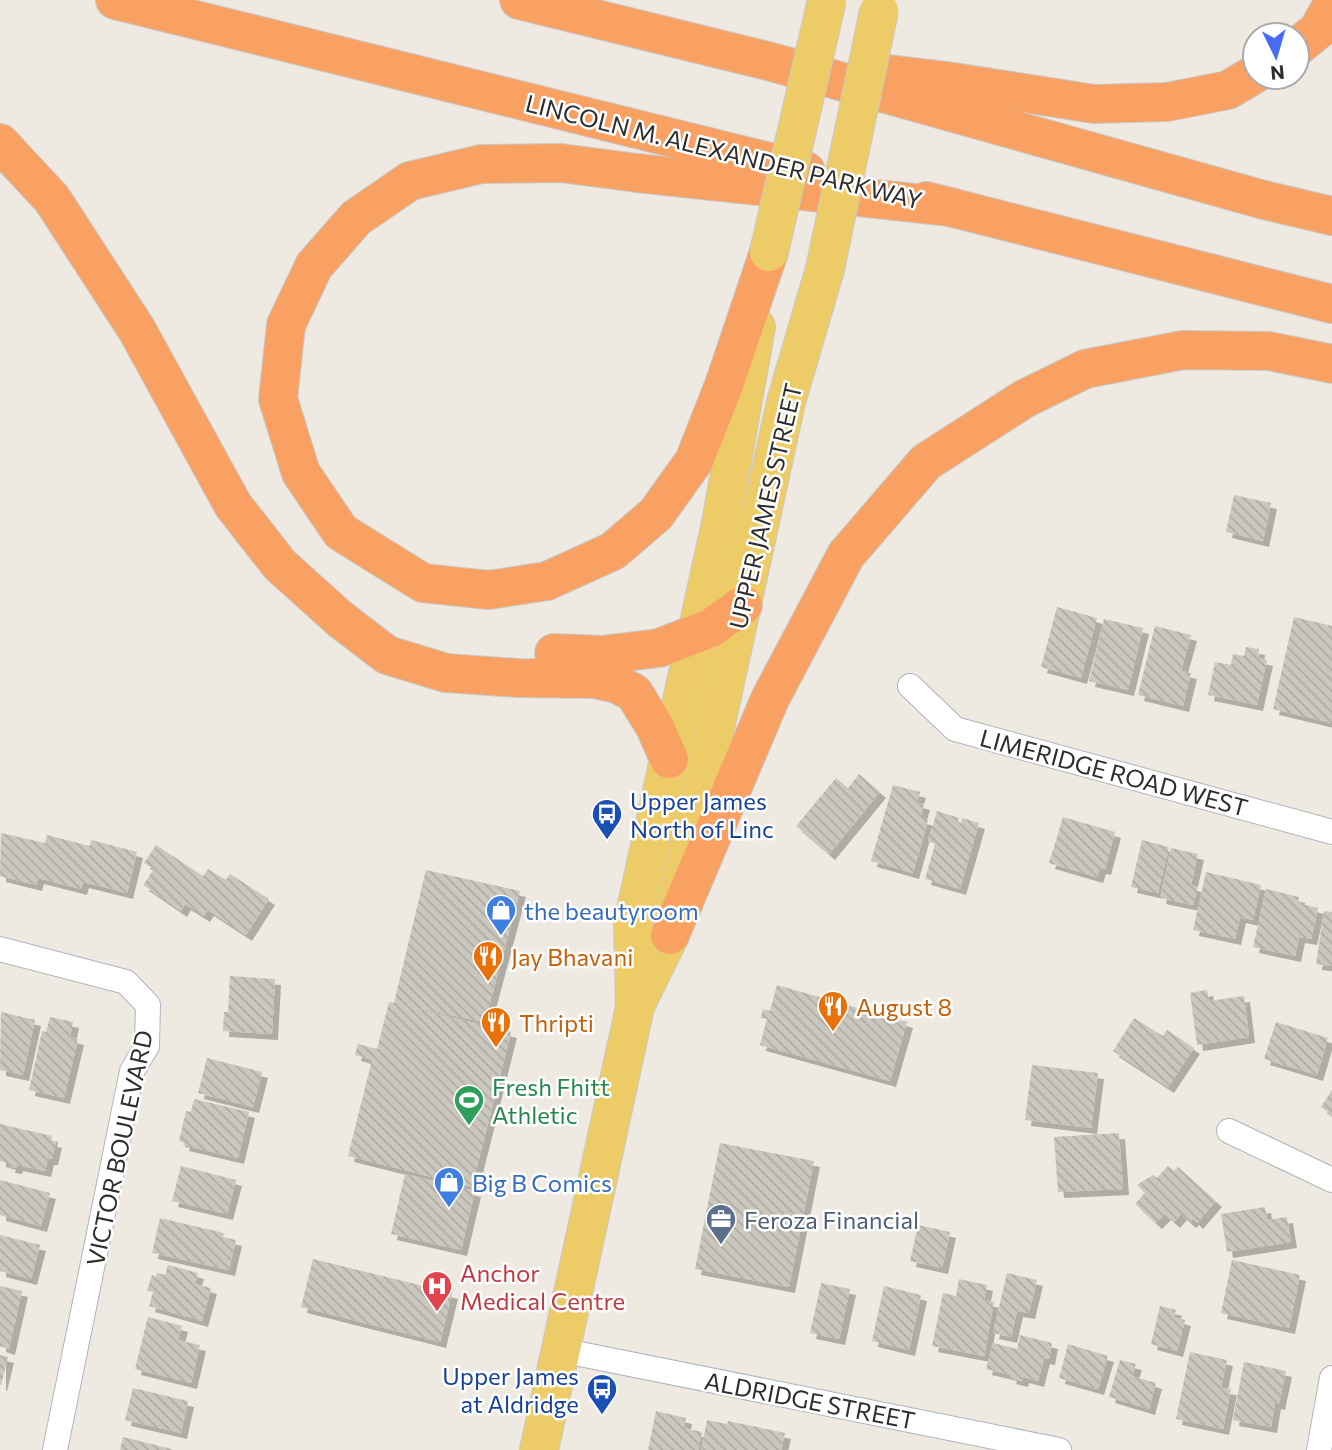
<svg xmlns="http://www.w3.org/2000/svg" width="1332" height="1450" font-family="Commissioner,sans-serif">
<defs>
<pattern id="building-back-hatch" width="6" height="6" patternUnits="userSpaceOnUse" patternTransform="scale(1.75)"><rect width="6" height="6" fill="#cac7bf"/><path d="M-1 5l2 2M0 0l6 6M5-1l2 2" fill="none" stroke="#aeaba4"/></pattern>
<filter id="shadow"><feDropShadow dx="6" dy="6" stdDeviation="0" flood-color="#0004"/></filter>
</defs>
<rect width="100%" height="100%" fill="#eee9e1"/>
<g fill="url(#building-back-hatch)" filter="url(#shadow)">
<polygon points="1234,495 1271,503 1263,541 1226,532"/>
<polygon points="1057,607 1097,618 1081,678 1041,667"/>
<polygon points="1294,617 1332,626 1332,723 1273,709"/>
<polygon points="1104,619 1143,628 1128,690 1089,681"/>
<polygon points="1155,626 1191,635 1181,671 1191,673 1183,706 1138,695"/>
<polygon points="1246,647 1259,649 1258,658 1267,660 1257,705 1208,695 1215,662 1231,665 1233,654 1244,656"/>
<polygon points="859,774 880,792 829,854 796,826 836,778 848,788"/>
<polygon points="893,785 920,792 917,802 924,804 920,818 928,820 913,873 871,861"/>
<polygon points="937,811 959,818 957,823 961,824 962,818 979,823 960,889 925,879 935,844 928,841"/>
<polygon points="1063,817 1115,832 1105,869 1100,868 1097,877 1049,863"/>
<polygon points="1,833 45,843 47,835 90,846 91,840 137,852 127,893 83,882 81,889 38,878 36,885 0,876"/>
<polygon points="1142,840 1169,847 1158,893 1131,887"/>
<polygon points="156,845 203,876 208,869 226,880 230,874 269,899 246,935 208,910 204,916 185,904 181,911 143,885 154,869 144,863"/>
<polygon points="1171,848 1198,854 1191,885 1198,887 1193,905 1160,898"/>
<polygon points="426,870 520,891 487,1014 490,1015 488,1023 398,1004 511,1032 472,1187 348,1156 372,1060 355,1055 358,1044 377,1049 389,1002 394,1003"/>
<polygon points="1206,872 1261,885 1253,920 1240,917 1235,939 1193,930"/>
<polygon points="1266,889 1299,897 1298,903 1318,908 1311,939 1299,937 1295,956 1253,947"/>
<polygon points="1324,911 1332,912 1332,966 1316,964"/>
<polygon points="230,976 275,979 272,1034 223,1031 224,1012 228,1012"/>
<polygon points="777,985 907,1022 890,1081 760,1045 767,1019 761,1018 763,1009 770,1011"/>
<polygon points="1207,990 1209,1001 1244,996 1249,1037 1197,1045 1190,993"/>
<polygon points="1,1012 35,1020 23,1075 0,1070"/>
<polygon points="50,1017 73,1022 70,1037 78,1039 64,1098 29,1090 42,1031 46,1032"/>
<polygon points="1134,1018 1163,1036 1167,1030 1194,1048 1168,1087 1113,1051"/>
<polygon points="1276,1022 1328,1038 1317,1075 1264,1059"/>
<polygon points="207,1058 262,1072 253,1107 198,1093"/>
<polygon points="1032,1065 1098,1073 1091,1128 1025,1120"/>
<polygon points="1332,1090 1332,1115 1321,1107"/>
<polygon points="194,1099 249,1112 238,1158 183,1145 184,1142 179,1141 186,1111 191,1112"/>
<polygon points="0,1124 52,1136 51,1141 56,1142 52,1159 48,1159 45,1171 17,1165 16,1168 9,1167 10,1164 0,1161"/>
<polygon points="1119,1133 1123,1189 1058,1192 1054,1137"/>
<polygon points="720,1143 814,1161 789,1287 695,1269"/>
<polygon points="181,1166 236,1180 227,1214 172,1201"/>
<polygon points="1168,1166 1174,1171 1178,1167 1216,1201 1197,1223 1193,1219 1190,1222 1181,1214 1174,1222 1165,1214 1156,1223 1135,1204 1145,1193 1137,1185 1153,1175 1157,1178"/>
<polygon points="405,1174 475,1191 461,1250 391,1234"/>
<polygon points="0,1180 50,1193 41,1226 0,1215"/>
<polygon points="1265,1207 1267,1220 1287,1217 1291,1242 1227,1252 1221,1214"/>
<polygon points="160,1218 224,1233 223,1237 236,1240 229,1270 152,1253"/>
<polygon points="918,1225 950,1232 942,1268 910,1261"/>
<polygon points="0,1235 40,1245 31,1279 0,1271"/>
<polygon points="313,1259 452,1293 440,1342 301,1307"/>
<polygon points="1232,1260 1300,1275 1289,1328 1221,1313"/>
<polygon points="168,1265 198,1273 195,1284 211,1288 202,1321 149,1306 153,1292 147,1291 152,1275 156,1277 157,1273 165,1275"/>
<polygon points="1007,1273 1037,1280 1029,1313 1017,1311 1011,1337 993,1333"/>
<polygon points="959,1279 987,1285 984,1300 994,1302 984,1356 932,1346 943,1293 956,1296"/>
<polygon points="821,1283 850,1289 839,1339 810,1333"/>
<polygon points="0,1286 22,1291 9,1349 0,1346"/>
<polygon points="884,1286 921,1295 909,1350 872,1341"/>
<polygon points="1160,1306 1176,1310 1174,1317 1185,1320 1177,1351 1151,1344"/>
<polygon points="148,1317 182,1326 178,1340 200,1345 191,1383 135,1369"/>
<polygon points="1020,1335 1052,1343 1049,1359 1044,1358 1038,1381 1023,1377 1022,1381 1010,1378 1011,1375 986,1369 993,1343 1017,1349"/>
<polygon points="1068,1344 1108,1356 1098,1389 1059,1378"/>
<polygon points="1190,1352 1227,1360 1221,1388 1231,1389 1223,1429 1176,1419"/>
<polygon points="0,1355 8,1357 1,1385 0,1385"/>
<polygon points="1120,1360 1136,1364 1132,1376 1156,1383 1149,1409 1109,1397"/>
<polygon points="1244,1362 1286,1371 1279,1404 1275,1403 1271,1427 1233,1420"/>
<polygon points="133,1388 188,1401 181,1433 125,1420"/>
<polygon points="656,1411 686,1418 684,1428 702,1432 698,1450 648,1450"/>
<polygon points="707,1420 727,1424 728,1421 785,1433 781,1450 701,1450"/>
<polygon points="123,1437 172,1449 172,1450 120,1450"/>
</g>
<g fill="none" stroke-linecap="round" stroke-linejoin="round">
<g stroke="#b1b4bd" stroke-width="26">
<g id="minor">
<polyline points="910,686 955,729 1332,832"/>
<polyline points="0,949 126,982 148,1005 147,1046 132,1071 55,1450"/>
<polyline points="1229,1131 1332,1180"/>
<polyline points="560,1350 1059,1450"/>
<polyline points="1319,1450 1332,1378"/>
</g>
</g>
<g stroke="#c9c9c9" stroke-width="40">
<g id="primary">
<polyline points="637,1002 670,935 786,402 825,269"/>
<polyline points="539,1450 635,1007 633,923 721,523 756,327"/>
</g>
</g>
<g stroke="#c9c9c9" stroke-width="40">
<g id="motorway">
<polyline points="115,0 806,171"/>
<polyline points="519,0 768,61 1264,200 1332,216"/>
<polyline points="1297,47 1318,30 1332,5"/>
<polyline points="880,73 947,81 1094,104 1167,102 1228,90 1255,74"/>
<polyline points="0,143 52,199 137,330 233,505 280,565 340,619 387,655 446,673 518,678 595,679 617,684 634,693 655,727 669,759"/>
<polyline points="926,201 1332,304"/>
<polyline points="769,252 724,385 694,461 656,514 613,551 547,581 489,590 423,583 341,532 301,473 278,399 286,325 314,266 356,218 410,181 481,164 561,163 637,173 951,207"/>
<polyline points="554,653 602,655 659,648 711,628 743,605"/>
<polyline points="670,935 770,699 846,555 926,462 1024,399 1085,369 1183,350 1269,351 1332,364"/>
</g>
</g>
<use href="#minor" stroke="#fff" stroke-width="24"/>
<use href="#primary" stroke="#edcc68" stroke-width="38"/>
<use href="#motorway" stroke="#f9a162" stroke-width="38"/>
<g stroke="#c9c9c9" stroke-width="40" stroke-linecap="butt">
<g id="primary-bridge">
<polyline points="769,252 827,0"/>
<polyline points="825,269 879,11"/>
</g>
</g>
<use href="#primary-bridge" stroke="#edcc68" stroke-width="38"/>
</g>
<defs>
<g id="bus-pin" transform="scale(1.575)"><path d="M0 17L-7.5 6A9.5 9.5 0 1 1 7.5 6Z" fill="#1a4fb4" stroke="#fff"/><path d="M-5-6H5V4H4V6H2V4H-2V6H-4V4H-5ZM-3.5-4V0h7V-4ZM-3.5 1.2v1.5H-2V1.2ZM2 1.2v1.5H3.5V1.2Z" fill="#fff"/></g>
<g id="shop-pin" transform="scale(1.575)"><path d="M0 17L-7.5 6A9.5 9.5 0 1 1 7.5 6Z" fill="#3f7fe0" stroke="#fff"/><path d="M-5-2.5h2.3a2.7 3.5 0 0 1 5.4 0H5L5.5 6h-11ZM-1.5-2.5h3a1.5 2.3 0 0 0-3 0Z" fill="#fff"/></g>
<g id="restaurant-pin" transform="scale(1.575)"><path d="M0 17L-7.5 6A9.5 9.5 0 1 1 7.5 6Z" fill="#e8710a" stroke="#fff"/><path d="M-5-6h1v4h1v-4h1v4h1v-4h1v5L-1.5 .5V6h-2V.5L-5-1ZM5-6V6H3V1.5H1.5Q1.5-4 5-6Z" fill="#fff"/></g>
<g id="stadium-pin" transform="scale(1.575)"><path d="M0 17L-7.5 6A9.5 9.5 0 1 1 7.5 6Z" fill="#2e9e5b" stroke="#fff"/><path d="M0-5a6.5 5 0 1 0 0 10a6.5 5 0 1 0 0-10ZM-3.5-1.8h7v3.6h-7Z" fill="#fff"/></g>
<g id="office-pin" transform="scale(1.575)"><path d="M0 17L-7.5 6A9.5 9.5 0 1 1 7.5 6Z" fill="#5c6f8a" stroke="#fff"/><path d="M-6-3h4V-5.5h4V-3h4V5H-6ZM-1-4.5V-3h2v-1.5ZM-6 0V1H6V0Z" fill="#fff"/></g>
<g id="hospital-pin" transform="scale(1.575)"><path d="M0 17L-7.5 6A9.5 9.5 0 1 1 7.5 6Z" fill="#e0444e" stroke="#fff"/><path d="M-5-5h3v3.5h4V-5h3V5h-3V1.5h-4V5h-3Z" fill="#fff"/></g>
</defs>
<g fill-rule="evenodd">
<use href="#bus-pin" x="607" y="814"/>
<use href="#shop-pin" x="501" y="910"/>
<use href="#restaurant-pin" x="488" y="956"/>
<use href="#restaurant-pin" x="833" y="1006"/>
<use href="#restaurant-pin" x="496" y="1022"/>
<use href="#stadium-pin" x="469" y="1100"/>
<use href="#shop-pin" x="449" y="1182"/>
<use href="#office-pin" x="721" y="1219"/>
<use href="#hospital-pin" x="437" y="1286"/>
<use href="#bus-pin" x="602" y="1389"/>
</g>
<g text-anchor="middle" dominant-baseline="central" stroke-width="5" stroke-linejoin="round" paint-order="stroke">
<g font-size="24" fill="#2e2e2e" stroke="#fff">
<text transform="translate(724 151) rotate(14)">LINCOLN M. ALEXANDER PARKWAY</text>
<text transform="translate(765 506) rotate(-77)">UPPER JAMES STREET</text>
<text transform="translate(1114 772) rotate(15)">LIMERIDGE ROAD WEST</text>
<text transform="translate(119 1148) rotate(-78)">VICTOR BOULEVARD</text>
<text transform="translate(810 1400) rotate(11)">ALDRIDGE STREET</text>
</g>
<g font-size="24" fill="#164399" stroke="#fff" text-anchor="start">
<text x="630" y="800">Upper James<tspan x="630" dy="28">North of Linc</tspan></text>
<text x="579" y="1375" text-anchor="end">Upper James<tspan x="579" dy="28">at Aldridge</tspan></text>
</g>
<g font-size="24" fill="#366cbe" stroke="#fff" text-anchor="start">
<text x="524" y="910">the beautyroom</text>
<text x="472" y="1182">Big B Comics</text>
</g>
<g font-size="24" fill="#c56008" stroke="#fff" text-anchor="start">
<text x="511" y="956">Jay Bhavani</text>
<text x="856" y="1006">August 8</text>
<text x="519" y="1022">Thripti</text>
</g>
<g font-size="24" fill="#27864d" stroke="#fff" text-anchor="start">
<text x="492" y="1086">Fresh Fhitt<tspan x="492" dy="28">Athletic</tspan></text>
</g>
<g font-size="24" fill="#4e5e75" stroke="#fff" text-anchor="start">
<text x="744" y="1219">Feroza Financial</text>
</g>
<g font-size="24" fill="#be3a42" stroke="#fff" text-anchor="start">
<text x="460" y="1272">Anchor<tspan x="460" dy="28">Medical Centre</tspan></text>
</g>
</g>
<g transform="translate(1276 56) rotate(175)"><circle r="33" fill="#ffffff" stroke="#ababab" stroke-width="2"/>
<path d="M0-5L12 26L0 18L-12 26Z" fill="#486bf4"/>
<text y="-10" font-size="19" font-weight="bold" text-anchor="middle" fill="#2e2e2e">N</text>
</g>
</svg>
